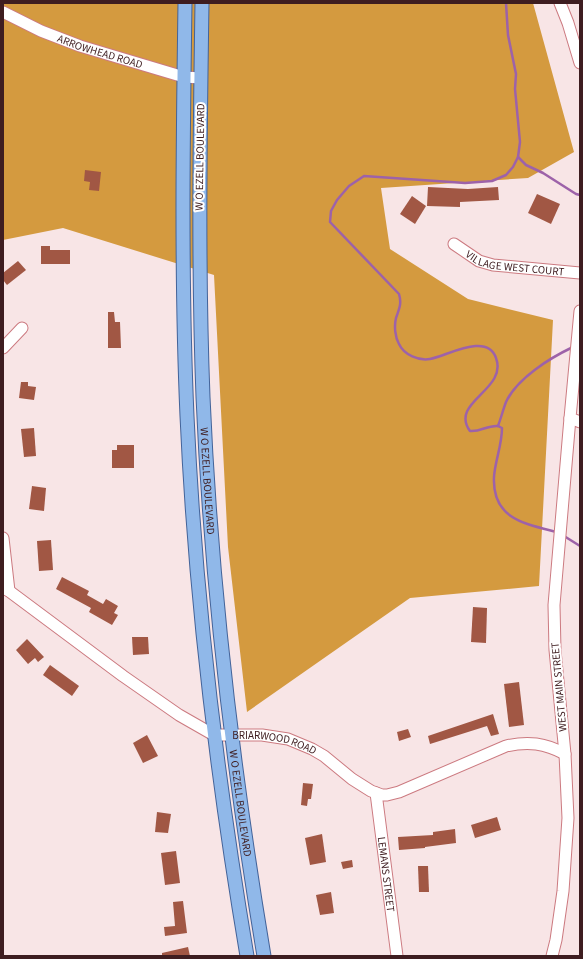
<svg xmlns="http://www.w3.org/2000/svg" width="583" height="959" font-family="'Source Sans 3',sans-serif">
<rect width="100%" height="100%" fill="#f8e5e6"/>
<polygon fill="#d49a3f" points="3,3 533,3 574,152 528,178 381,188 390,249 468,299 553,320 539,586 410,598 247,712 228,547 214,275 63,228 3,240"/>
<g fill="none" stroke-linecap="round" stroke-linejoin="round">
<g stroke="#9d62a9" stroke-width="2.5">
<polyline points="518,157 526,165 543,173 576,194 580,195"/>
<path d="M498 426C487 425 481 432 470 431 449 402 508 390 496 358 487 332 447 356 430 359 419 361 404 355 399 344 395 337 394 326 396 318 399 309 402 304 399 294L330 222 331 211 337 200 349 186 364 176 465 183 492 181 506 175 513 167 518 157 520 142 515 89 516 74 508 35 506 3"/>
<path d="M498 426 502 428C502 445 495 461 494 477 492 519 525 524 557 532"/>
<path d="M498 426C501 418 503 410 506 402 517 378 550 358 573 347"/>
<polyline points="564,536 580,546"/>
</g>
</g>
<g fill="#a15744">
<polygon points="85,170 101,172 99,191 89,190 90,182 84,181"/>
<polygon points="428,187 468,189 498,187 499,200 460,202 460,207 427,206"/>
<polygon points="537,194 560,204 551,224 528,213"/>
<polygon points="412,196 426,206 415,224 400,214"/>
<polygon points="41,246 50,246 50,250 70,250 70,264 41,264"/>
<polygon points="18,261 26,270 7,285 3,280 3,273"/>
<polygon points="108,312 114,312 115,322 120,322 121,348 108,348"/>
<polygon points="21,382 28,382 28,386 36,387 34,400 19,398"/>
<polygon points="34,428 36,456 24,457 21,429"/>
<polygon points="117,445 134,445 134,468 112,468 112,450 117,450"/>
<polygon points="32,486 46,488 44,511 29,509"/>
<polygon points="51,540 53,570 39,571 37,541"/>
<polygon points="62,577 89,591 87,595 103,604 106,599 118,606 114,613 118,615 112,625 89,612 91,608 56,589"/>
<polygon points="473,607 487,608 486,643 471,642"/>
<polygon points="132,637 148,637 149,654 133,655"/>
<polygon points="27,639 44,657 38,662 35,658 28,664 16,650"/>
<polygon points="50,665 79,686 72,696 43,675"/>
<polygon points="519,682 524,725 509,727 504,684"/>
<polygon points="493,714 499,734 491,736 487,726 430,744 428,736"/>
<polygon points="408,729 411,737 399,741 397,732"/>
<polygon points="147,735 158,756 143,763 133,743"/>
<polygon points="303,783 313,784 311,799 308,799 307,806 301,805"/>
<polygon points="157,812 171,814 168,833 155,832"/>
<polygon points="497,817 501,830 475,838 471,825"/>
<polygon points="455,829 456,843 425,847 425,848 399,850 398,837 433,835 433,832"/>
<polygon points="322,834 326,862 310,865 305,838"/>
<polygon points="176,851 180,883 165,885 161,853"/>
<polygon points="352,860 353,867 343,869 341,862"/>
<polygon points="418,866 428,866 429,892 419,892"/>
<polygon points="331,892 334,913 320,915 316,895"/>
<polygon points="183,901 187,933 165,936 164,927 175,926 173,902"/>
<polygon points="188,947 190,956 162,956 162,953"/>
</g>
<g fill="none" stroke-linecap="round" stroke-linejoin="round">
<g stroke="#cc7a80" stroke-width="13">
<g id="minor">
<polyline points="560,3 568,23 580,63"/>
<path id="s1" d="M3 12 41 31 80 46 184 77 201 78"/>
<path id="s2" d="M454 244 479 261 493 265 580 273"/>
<polyline points="580,311 570,418 580,422"/>
<polyline points="3,348 22,328"/>
<polyline points="3,538 9,591"/>
<path id="s3" d="M3 588 9 591 123 676 179 715 214 735H262L288 739 312 749 324 756 352 779 371 791 382 795H387L399 792 506 746C528 741 545 743 565 754"/>
<path id="s4" d="M376 793 397 956"/>
<polyline points="552,956 556,940 563,891 568,818 565,754 555,650 554,605 570,418"/>
</g>
</g>
<g stroke="#436399" stroke-width="15">
<g id="major">
<path d="M185 3C183 141 181 279 187 416 195 597 217 778 247 956"/>
<path id="s5" d="M202 3C200 134 198 266 203 397 211 585 233 771 264 956"/>
</g>
</g>
<use href="#minor" stroke="#fff" stroke-width="11"/>
<use href="#major" stroke="#90b8e9" stroke-width="13"/>
</g>
<g text-anchor="middle" dominant-baseline="central" stroke-width="4" stroke-linejoin="round" paint-order="stroke">
<g font-size="11" fill="#3e1d20" stroke="#fff">
<text stroke="none"><textPath href="#s1" startOffset="105">ARROWHEAD ROAD</textPath></text>
<text transform="translate(200 157) rotate(-89)">W O EZELL BOULEVARD</text>
<text stroke="none"><textPath href="#s2" startOffset="66">VILLAGE WEST COURT</textPath></text>
<text stroke="none"><textPath href="#s5" startOffset="478">W O EZELL BOULEVARD</textPath></text>
<text transform="translate(559 687) rotate(-95)">WEST MAIN STREET</text>
<text stroke="none"><textPath href="#s3" startOffset="319">BRIARWOOD ROAD</textPath></text>
<text stroke="none"><textPath href="#s5" startOffset="802">W O EZELL BOULEVARD</textPath></text>
<text stroke="none"><textPath href="#s4" startOffset="82">LEMANS STREET</textPath></text>
</g>
</g>
<rect width="583" height="959" fill="none" stroke="#3e1d20" stroke-width="8"/>
</svg>
